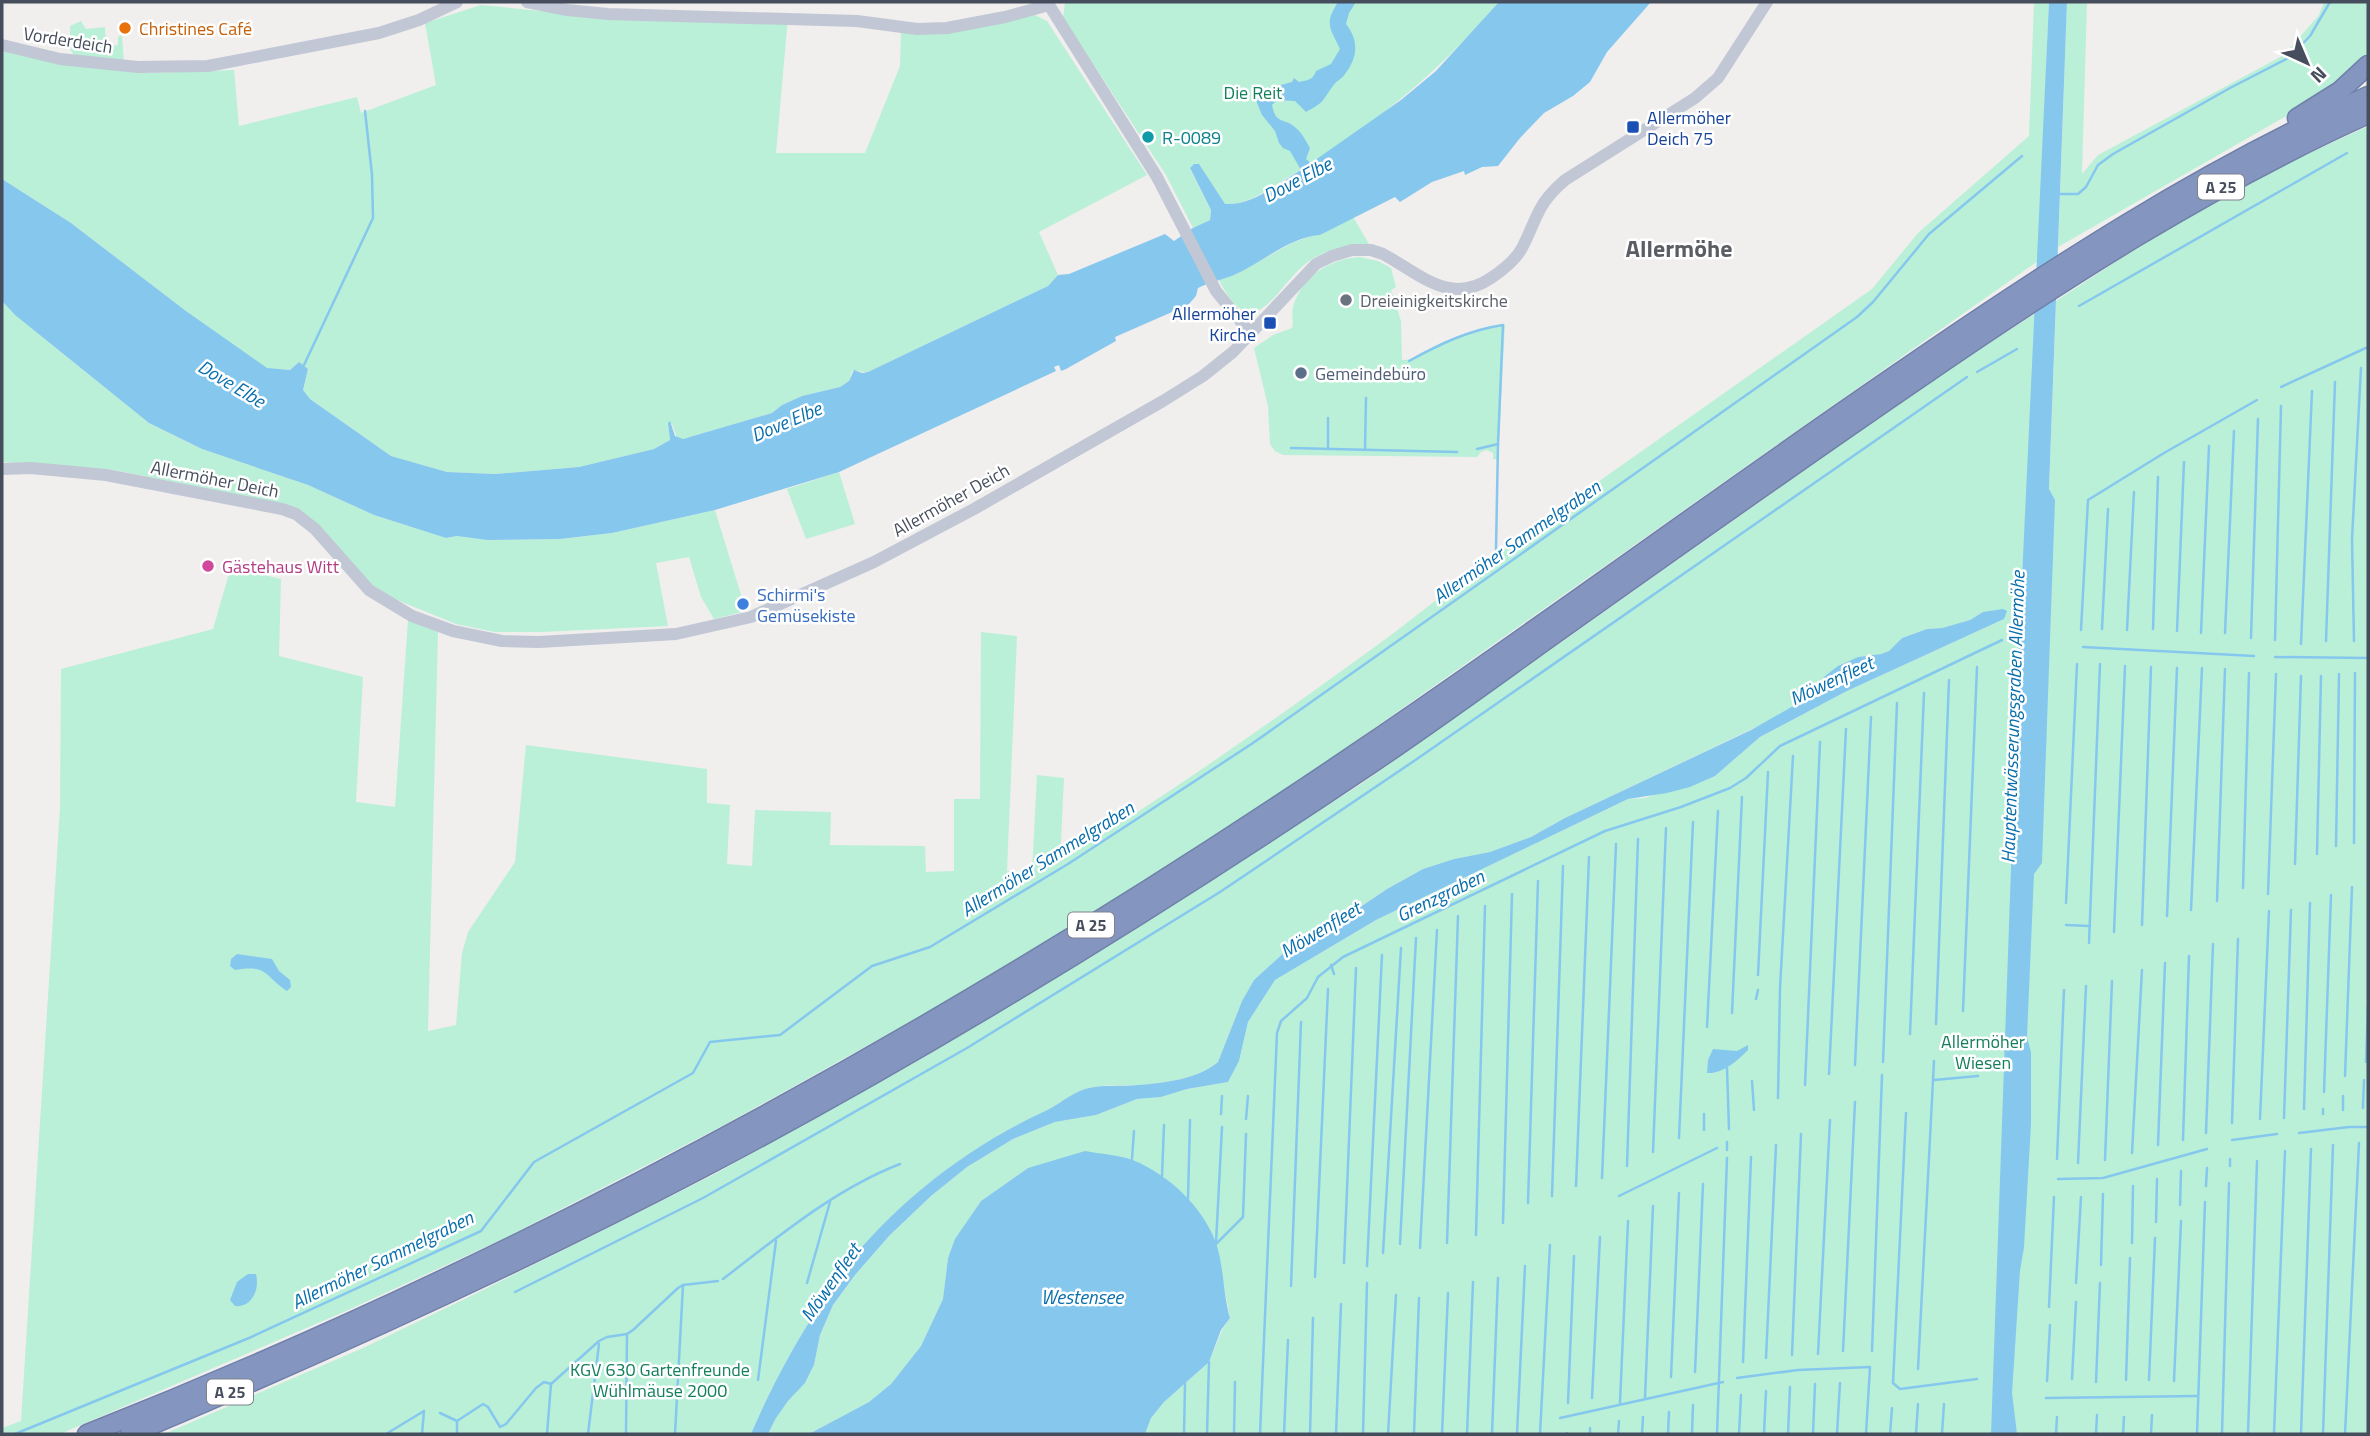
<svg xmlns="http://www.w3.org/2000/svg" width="2370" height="1436" font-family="'Titillium Web',sans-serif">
<rect width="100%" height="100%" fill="#f1eeee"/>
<g fill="#baf0d8">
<path d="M1065 2H1499C1437 74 1369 130 1287 178 1268 190 1247 205 1224 205L1190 169 1211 210 1210 220 1193 228 1166 175 1063 18Z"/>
<path d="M2034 2H2049L2038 261 1255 812 980 983 724 1125 505 1238 346 1311 60 1434H2V1428L21 1421 60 808 61 669 213 629 231 567 281 579 279 656 363 677 356 802 395 807 408 620 438 632 428 1031 456 1025 462 953 468 932 515 862 526 745 707 769V803L730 805 727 864 752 866 755 810 831 812 830 845 925 846 926 872 954 871V799H980L981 632 1017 636 1007 871 1032 872 1037 775 1064 778 1060 861C1174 791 1283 714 1391 635 1427 608 1461 580 1497 553L1872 289 1918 233 2029 136Z"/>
<polygon points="2067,2 2087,2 2082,174 2098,155 2284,55 2319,15 2324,2 2368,2 2368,57 2345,81 2309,103 2058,247"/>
<polygon points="481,5 633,20 788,17 776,153 865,153 900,66 901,32 1035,15 1047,21 1147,175 1039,232 1058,275 1048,286 868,372 852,371 849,381 840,387 802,396 782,405 772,413 683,439 677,438 672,424 668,423 670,440 654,449 579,467 495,474 447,472 391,456 310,399 303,390 308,369 299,362 290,370 267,369 186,311 71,223 2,179 2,40 75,57 70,49 70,26 81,21 86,29 105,27 106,46 118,45 118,37 122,35 124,63 85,59 148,73 234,70 239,126 357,97 361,113 436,85 425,23"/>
<path d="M2368 126V1434H1145L1151 1418 1164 1402 1209 1362 1222 1330 1230 1318 1216 1244 1200 1214 1188 1199 1162 1176 1132 1159 1116 1157 1028 1168 981 1201 955 1240 948 1258 943 1299 921 1346 891 1384 869 1402 809 1434H768L776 1418 788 1401 805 1383 814 1365 820 1335 833 1305 855 1275 889 1236 931 1196 967 1167 1013 1139 1055 1122 1096 1115 1137 1099 1161 1097 1187 1089 1228 1082 1239 1061 1248 1022 1275 980 1376 920 1628 799 1645 798 1715 776 1760 737 1847 691 2004 619 1983 612 1970 620 1942 628 1927 629 1902 638 1889 651 1881 654 1858 657 1825 676 1809 696 1775 718 1565 818 1531 837 1490 852 1454 859 1423 869 1387 889 1344 918 1288 949 1254 980 1242 1001 1218 1062C1197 1079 1164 1083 1138 1085 1120 1086 1102 1084 1085 1089 1072 1093 1056 1106 1043 1112 966 1148 898 1202 844 1268 835 1278 828 1291 821 1303 794 1345 770 1389 751 1434H164L363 1348 479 1292 711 1176 926 1056 1139 927 1361 784 1926 384 2036 313 2021 599 2016 605V611L2020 613 2055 500 2049 490 2056 301 2161 232 2273 170Z"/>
<path d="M1353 217 1369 244C1349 245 1329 249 1312 259 1276 282 1256 353 1219 280L1236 274 1292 243 1311 236 1320 235Z"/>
<path d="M1360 257 1378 261 1391 268 1396 287 1391 290 1401 321 1402 360C1416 361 1429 349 1441 343 1461 334 1483 327 1505 325L1498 459H1493V453L1487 450 1481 452 1477 457 1283 455 1275 451 1270 444 1268 406 1254 348 1273 335 1292 328C1294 321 1291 314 1293 307 1302 277 1328 259 1360 257Z"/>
<polygon points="2,301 15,315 149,423 202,449 308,485 374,515 446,538 457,536 487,540 560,539 612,533 715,510 746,611 714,619 701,597 689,557 656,563 668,626 542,632 495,632 456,624 392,598 368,582 283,504 114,470 2,462"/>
<polygon points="839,472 855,524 806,539 787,489"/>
</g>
<g fill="#86c7ee">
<path d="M1338 2H1356L1349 13 1346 24C1359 41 1358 57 1345 74 1342 79 1336 81 1333 86 1321 102 1326 101 1306 112L1295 101 1277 100 1272 105C1276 126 1285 117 1296 128 1302 133 1306 141 1310 148L1306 159 1311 163 1401 100 1436 71 1499 2H1651L1607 52 1590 82 1573 96 1544 113 1520 138 1498 166 1482 167 1465 175 1464 171 1432 182 1400 202 1395 197 1320 235C1289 237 1262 263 1234 275 1222 280 1209 282 1198 288L1196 296 1188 305 1115 337 1116 341 1066 369 1061 371 1059 365 1054 367 1056 371 839 472 715 510 612 533 560 539 487 540 457 536 446 538 374 515 308 485 202 449 149 423 15 315 2 301V179L71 223 186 311 267 368 290 370 299 362 308 369 303 390 310 399 391 456 447 472 495 474 579 467 654 449 670 440 668 423 670 421 675 436 683 439 772 413 782 405 802 396 840 387 849 381 854 370 862 373 868 372 1048 286 1058 275 1069 274 1165 234 1174 241 1193 228 1210 220 1211 210 1190 168 1194 164H1199L1225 204C1252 206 1279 183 1301 170L1290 151 1283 148 1279 143 1275 131 1262 115 1255 98 1270 88 1292 82 1294 78 1299 82C1308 80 1313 80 1316 71L1331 64 1340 49C1330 28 1324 24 1338 2Z"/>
<polygon points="2049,2 2067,2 2049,489 2055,500 2042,863 2034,874 2027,1037 2031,1052 2031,1124 2024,1247 2020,1271 2012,1393 2017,1434 1991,1434 2020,614 2016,611 2016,605 2021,599"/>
<path d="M2003 609 2007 611 2004 619 1847 691 1760 737 1715 776 1690 787 1667 793 1628 799 1376 920 1275 980 1248 1022 1239 1061 1228 1082 1187 1089 1161 1097 1137 1099 1096 1115 1055 1122 1013 1139 967 1167 931 1196 889 1236 855 1275 833 1305 820 1335 814 1365 805 1383 788 1401 776 1418 768 1434H751C770 1389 794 1345 821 1303 828 1291 835 1278 844 1268 898 1201 966 1148 1043 1112 1057 1106 1071 1093 1085 1089 1102 1084 1120 1087 1138 1085 1164 1083 1198 1079 1218 1062L1242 1001 1254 980 1288 949 1344 918 1387 889 1423 869 1454 859 1490 852 1531 837 1565 818 1751 730 1809 697 1825 676 1838 666 1858 657 1881 654 1889 651 1902 638 1927 629 1942 628 1970 620 1983 612Z"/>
<path d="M237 954 272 959 279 971 290 980 291 987 287 991C262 974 269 965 235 970L230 966 231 959Z"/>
<path d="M1748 1045V1050C1737 1061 1723 1074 1707 1073L1708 1060 1713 1049 1737 1051Z"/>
<path d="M1085 1151C1100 1154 1119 1155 1133 1160 1169 1175 1203 1207 1216 1243 1224 1267 1223 1294 1230 1318L1221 1330 1209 1362 1164 1402 1151 1418 1145 1434H809L869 1402 891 1384 921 1346 943 1299 948 1258 955 1239 981 1201 1028 1168Z"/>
<path d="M248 1274H256C260 1289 252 1308 235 1306L230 1300 237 1282Z"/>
</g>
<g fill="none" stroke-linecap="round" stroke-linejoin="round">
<g stroke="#86c7ee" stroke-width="2.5">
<polyline points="2060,194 2078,194 2086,187 2098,165 2113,154 2230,88 2290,57 2310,36 2330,2"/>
<polyline points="2079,306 2347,153"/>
<path d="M1409 361C1440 344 1469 330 1503 325L1498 444 1477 449"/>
<polyline points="304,365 373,218 372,175 365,111"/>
<polyline points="1977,372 2017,349"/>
<polyline points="2281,387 2368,347"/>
<polyline points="1291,448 1457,452"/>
<polyline points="1328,449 1328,418"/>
<polyline points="1365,450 1366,398"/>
<polyline points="1496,549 1498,444"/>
<polyline points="2102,629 2108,509"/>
<polyline points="2153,629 2158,477"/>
<polyline points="2081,630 2088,500 2164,453 2257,400"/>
<polyline points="2127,630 2134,492"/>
<polyline points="2177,631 2184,462"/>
<polyline points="2201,633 2209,446"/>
<polyline points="2225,633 2234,431"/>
<polyline points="2251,638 2258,419"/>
<polyline points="2275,640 2281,406"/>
<polyline points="2326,641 2335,382"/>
<polyline points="2354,641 2352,539 2361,368"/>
<polyline points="2301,644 2312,391"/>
<polyline points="2083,647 2254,656"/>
<polyline points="2275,657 2368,658"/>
<polyline points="2354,843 2355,673"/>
<polyline points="2336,846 2339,674"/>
<polyline points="2317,854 2321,676"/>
<polyline points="2295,864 2301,676"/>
<polyline points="2243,888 2249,673"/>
<polyline points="2268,894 2276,674"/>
<polyline points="2217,901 2225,669"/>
<polyline points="2066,903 2077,664"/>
<polyline points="2191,910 2202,668"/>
<polyline points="2167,916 2177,668"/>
<polyline points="2066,925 2090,926"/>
<polyline points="2142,925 2151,667"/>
<polyline points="2114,932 2125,666"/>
<polyline points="2089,943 2100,664"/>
<polyline points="1331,965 1334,974"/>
<polyline points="1758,975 1768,772"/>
<polyline points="1756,999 1758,990"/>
<polyline points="1963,1011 1977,667"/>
<polyline points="1732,1013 1742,797"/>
<polyline points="1936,1024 1949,680"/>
<polyline points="1707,1027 1718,811"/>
<polyline points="1910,1034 1924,693"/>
<polyline points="1883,1062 1897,703"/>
<polyline points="2366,1062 2368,1005"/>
<polyline points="1855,1065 1871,717"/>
<polyline points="1727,1068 1729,1129"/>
<polyline points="1829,1074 1846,729"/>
<polyline points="2345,1076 2352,887"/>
<polyline points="1934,1080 1978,1076"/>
<polyline points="1752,1081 1754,1110"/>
<polyline points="1805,1085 1820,742"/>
<polyline points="2324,1092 2331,895"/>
<polyline points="1778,1098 1780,988 1793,756"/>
<polyline points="2363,1108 2364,1080"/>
<polyline points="2304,1109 2310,903"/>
<polyline points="2343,1110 2343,1096"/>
<polyline points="1906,1113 1893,1383 1900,1389 1977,1379"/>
<polyline points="1221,1114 1222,1096"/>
<polyline points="2323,1114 2323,1109"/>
<polyline points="2284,1118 2291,910"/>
<polyline points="1246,1119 1248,1096"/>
<polyline points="2260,1119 2269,911"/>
<polyline points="2232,1123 2238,939"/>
<polyline points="1704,1130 1704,1114"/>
<polyline points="2206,1133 2213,944"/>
<polyline points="2299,1133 2349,1127 2368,1127"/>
<polyline points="1679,1138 1693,822"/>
<polyline points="2183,1140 2189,956"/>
<polyline points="2232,1140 2277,1134"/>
<polyline points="2158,1145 2165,963"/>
<polyline points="1727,1150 1727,1142"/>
<polyline points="1653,1152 1666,828"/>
<polyline points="2132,1153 2142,970"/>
<polyline points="1132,1159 1134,1131"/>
<polyline points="2057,1159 2064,990"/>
<polyline points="2105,1160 2112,981"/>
<polyline points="2078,1163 2086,986"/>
<polyline points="1627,1166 1638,839"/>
<polyline points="2230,1166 2230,1159"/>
<polyline points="1162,1176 1164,1125"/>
<polyline points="1602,1178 1616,844"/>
<polyline points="2058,1179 2103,1178 2207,1149"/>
<polyline points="1576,1186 1589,857"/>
<polyline points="2206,1186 2207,1168"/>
<polyline points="1552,1196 1563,866"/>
<polyline points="1619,1196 1717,1148"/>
<polyline points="1188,1199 1190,1120"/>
<polyline points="1528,1203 1538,881"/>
<polyline points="2180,1205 2181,1171"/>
<polyline points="2156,1222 2157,1179"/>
<polyline points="1503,1223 1512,894"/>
<polyline points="1476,1235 1485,906"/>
<polyline points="1216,1243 1222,1127"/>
<polyline points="1447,1243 1458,916"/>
<polyline points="2132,1243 2133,1186"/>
<polyline points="1216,1244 1243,1217 1246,1134"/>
<polyline points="1400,1244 1416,938"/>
<polyline points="1420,1248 1437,930"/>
<polyline points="1383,1253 1401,948"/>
<polyline points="1344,1263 1356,968"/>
<polyline points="2101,1265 2103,1194"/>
<polyline points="1367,1266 1382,955"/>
<polyline points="1315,1277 1328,989"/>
<path d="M723 1279C778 1237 835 1189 900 1164"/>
<polyline points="807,1283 830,1202"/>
<polyline points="2076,1283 2081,1197"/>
<polyline points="1291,1286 1301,1022"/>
<polyline points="515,1292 703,1198 967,1048 1220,892 1414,761 1967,377"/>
<polyline points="2049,1307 2054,1197"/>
<polyline points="1843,1351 1855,1102"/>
<polyline points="1872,1351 1882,1075"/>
<polyline points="1818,1354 1830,1120"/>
<polyline points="1792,1355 1801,1134"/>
<polyline points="1766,1358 1776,1145"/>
<polyline points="1743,1362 1751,1157"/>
<polyline points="1918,1369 1934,1061"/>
<polyline points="1695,1372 1703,1184"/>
<polyline points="1671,1377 1679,1193"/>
<polyline points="1737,1378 1798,1370 1870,1367 1866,1434"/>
<polyline points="2072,1379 2076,1302"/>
<polyline points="758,1380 776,1241"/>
<polyline points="2126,1380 2130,1258"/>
<polyline points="2149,1380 2155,1238"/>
<polyline points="2047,1381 2050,1325"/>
<polyline points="2174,1381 2181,1221"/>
<polyline points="2096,1382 2100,1283"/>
<polyline points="1592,1398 1600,1237"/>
<polyline points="1645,1398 1653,1206"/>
<polyline points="2046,1398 2197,1396"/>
<polyline points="1568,1403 1574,1256"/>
<polyline points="1620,1403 1628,1221"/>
<polyline points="440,1413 457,1421 483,1404 488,1407 500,1427 506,1424 536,1388 544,1382 551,1384 599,1341 607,1337 627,1334 633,1330 678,1288 683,1285 718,1281"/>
<polyline points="1560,1418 1723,1382"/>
<polyline points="457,1421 457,1434"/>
<polyline points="15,1434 249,1338 481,1231 534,1162 693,1073 710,1042 780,1035 872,966 930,947 1068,864 1253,743 1857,317 1873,302 1929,234 2022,156"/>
<polyline points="386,1434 424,1411"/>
<polyline points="422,1434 424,1411"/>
<polyline points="547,1434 551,1384"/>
<polyline points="588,1434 599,1344"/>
<polyline points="626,1434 627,1334"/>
<polyline points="675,1434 683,1285"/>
<polyline points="1184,1434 1185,1384"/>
<polyline points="1207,1434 1209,1362"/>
<polyline points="1234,1434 1235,1382"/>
<polyline points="1260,1434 1277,1033 1281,1021 1307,998 1318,977 1343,957 1605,831 1681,807 1730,788 1746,778 1780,746 2002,640"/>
<polyline points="1284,1434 1288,1340"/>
<polyline points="1310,1434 1313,1318"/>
<polyline points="1336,1434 1341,1304"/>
<polyline points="1363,1434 1367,1283"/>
<polyline points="1388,1434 1396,1295"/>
<polyline points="1414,1434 1419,1298"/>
<polyline points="1442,1434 1448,1293"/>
<polyline points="1467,1434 1473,1282"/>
<polyline points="1492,1434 1498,1278"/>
<polyline points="1517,1434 1525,1266"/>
<polyline points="1540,1434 1550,1245"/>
<polyline points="1566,1434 1567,1433"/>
<polyline points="1590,1434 1590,1428"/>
<polyline points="1618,1434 1619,1421"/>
<polyline points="1642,1434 1643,1417"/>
<polyline points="1668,1434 1669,1412"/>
<polyline points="1692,1434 1693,1405"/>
<polyline points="1717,1434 1727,1158"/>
<polyline points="1739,1434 1741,1395"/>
<polyline points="1764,1434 1766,1391"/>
<polyline points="1788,1434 1790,1387"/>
<polyline points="1813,1434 1815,1384"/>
<polyline points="1837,1434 1840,1383"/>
<polyline points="1890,1434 1892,1408"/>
<polyline points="1916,1434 1918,1404"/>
<polyline points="1942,1434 1944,1404"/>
<polyline points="2056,1434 2057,1417"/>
<polyline points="2096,1434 2097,1415"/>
<polyline points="2123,1434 2124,1417"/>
<polyline points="2151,1434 2152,1415"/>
<polyline points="2197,1434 2205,1202"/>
<polyline points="2222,1434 2229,1183"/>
<polyline points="2248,1434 2257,1161"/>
<polyline points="2274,1434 2285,1151"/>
<polyline points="2301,1434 2311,1149"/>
<polyline points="2323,1434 2333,1145"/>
<polyline points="2345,1434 2359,1143"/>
</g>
<g stroke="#6f81aa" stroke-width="21">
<g id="motorway">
<polyline points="2297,118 2340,91 2368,65"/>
<path d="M87 1434C538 1256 964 1020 1364 748 1544 626 1719 496 1899 373 2050 269 2200 171 2368 96"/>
<path d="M130 1434C323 1353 514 1266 700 1169 931 1048 1155 909 1372 763 1433 722 1493 678 1553 635 1674 549 1795 463 1918 379 2062 280 2208 186 2368 114"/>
</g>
</g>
<g stroke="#c1c7d4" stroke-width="12">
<polyline points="527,2 567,10 608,14 857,21 917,29 947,28 1005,17 1049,5 1157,177 1216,291 1251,334"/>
<polyline points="2,45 60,59 138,67 208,66 379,33 419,20 457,2"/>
<path d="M2 469 31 468 106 475 282 509 296 514 315 529 369 590 412 616 453 631 502 641 539 642 676 634 751 617 874 562 974 509 1163 401 1203 376 1233 352 1316 264 1332 256 1352 250H1371L1383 254C1420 274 1450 306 1491 278 1503 270 1515 261 1522 248 1538 217 1536 205 1565 180L1695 98 1718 78 1767 2"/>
</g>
<use href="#motorway" stroke="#8496bf" stroke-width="18"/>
</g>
<circle fill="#e8710a" stroke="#fff" stroke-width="2.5" cx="125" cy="28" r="7"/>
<g fill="#1a4fb4" stroke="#fff" stroke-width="2.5">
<rect x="1626" y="120" width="14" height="14" rx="3.5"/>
<rect x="1263" y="316" width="14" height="14" rx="3.5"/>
</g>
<circle fill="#0f9aa8" stroke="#fff" stroke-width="2.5" cx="1148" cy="137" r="7"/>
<circle fill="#6b7280" stroke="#fff" stroke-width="2.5" cx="1346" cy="300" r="7"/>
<circle fill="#5c6f8a" stroke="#fff" stroke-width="2.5" cx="1301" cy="373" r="7"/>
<circle fill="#d1479c" stroke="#fff" stroke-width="2.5" cx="208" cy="566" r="7"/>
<circle fill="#3f7fe0" stroke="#fff" stroke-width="2.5" cx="743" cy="604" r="7"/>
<g text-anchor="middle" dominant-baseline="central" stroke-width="5" stroke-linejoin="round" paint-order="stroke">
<g fill="#fff" stroke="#7e828d" stroke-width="2">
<rect x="2198" y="174.5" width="46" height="25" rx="5"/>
<rect x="1068" y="912.5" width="46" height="25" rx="5"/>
<rect x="207" y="1379.5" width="46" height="25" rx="5"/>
</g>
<g font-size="16" font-weight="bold" fill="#464d5c">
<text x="2221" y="187">A 25</text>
<text x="1091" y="925">A 25</text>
<text x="230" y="1392">A 25</text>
</g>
<g font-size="18" fill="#c56008" stroke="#fff" text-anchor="start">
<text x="139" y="28">Christines Café</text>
</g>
<g font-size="18" fill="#464d5c" stroke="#fff">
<text transform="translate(68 40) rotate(9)">Vorderdeich</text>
<text transform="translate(215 479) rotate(11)">Allermöher Deich</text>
<text transform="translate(951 500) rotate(-29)">Allermöher Deich</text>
</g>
<g font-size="18" fill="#147f5c" stroke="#fff">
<text x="1253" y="92">Die Reit</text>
<text x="1983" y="1041">Allermöher<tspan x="1983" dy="21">Wiesen</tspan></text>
<text x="660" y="1369">KGV 630 Gartenfreunde<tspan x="660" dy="21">Wühlmäuse 2000</tspan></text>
</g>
<g font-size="18" fill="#164399" stroke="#fff" text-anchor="start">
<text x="1647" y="117">Allermöher<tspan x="1647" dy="21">Deich 75</tspan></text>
<text x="1256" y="313" text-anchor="end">Allermöher<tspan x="1256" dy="21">Kirche</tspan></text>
</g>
<g font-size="18" fill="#0d838f" stroke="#fff" text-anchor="start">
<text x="1162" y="137">R-0089</text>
</g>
<g font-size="18" fill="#5b616d" stroke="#fff" text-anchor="start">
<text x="1360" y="300">Dreieinigkeitskirche</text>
</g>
<g font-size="18" fill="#4e5e75" stroke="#fff" text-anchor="start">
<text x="1315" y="373">Gemeindebüro</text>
</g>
<g font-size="18" fill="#b23c85" stroke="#fff" text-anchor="start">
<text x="222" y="566">Gästehaus Witt</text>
</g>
<g font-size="18" fill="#366cbe" stroke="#fff" text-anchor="start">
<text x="757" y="594">Schirmi's<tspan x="757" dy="21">Gemüsekiste</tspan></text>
</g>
<g font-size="19" font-style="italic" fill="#086ead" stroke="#fff">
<text transform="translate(1297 179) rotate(-28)">Dove Elbe</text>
<text transform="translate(232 383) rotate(31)">Dove Elbe</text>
<text transform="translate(786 421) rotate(-23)">Dove Elbe</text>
<text transform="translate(1516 541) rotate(-35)">Allermöher Sammelgraben</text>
<text transform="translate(1831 680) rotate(-25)">Möwenfleet</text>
<text transform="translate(2012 717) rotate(-88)">Hauptentwässerungsgraben Allermöhe</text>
<text transform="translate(1047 858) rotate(-32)">Allermöher Sammelgraben</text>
<text transform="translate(1440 895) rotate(-26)">Grenzgraben</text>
<text transform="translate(1320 929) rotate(-31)">Möwenfleet</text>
<text transform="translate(382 1259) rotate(-26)">Allermöher Sammelgraben</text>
<text transform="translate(830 1282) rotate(-55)">Möwenfleet</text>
<text x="1082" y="1296">Westensee</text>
</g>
<g font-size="24" font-weight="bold" fill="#5a5d63" stroke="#fff">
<text x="1679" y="248">Allermöhe</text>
</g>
</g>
<rect width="2370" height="1436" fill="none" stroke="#464d5c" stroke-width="7"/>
<g transform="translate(2307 63) rotate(136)" stroke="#ffffff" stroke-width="5" paint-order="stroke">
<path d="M0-5L12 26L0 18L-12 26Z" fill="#464d5c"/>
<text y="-10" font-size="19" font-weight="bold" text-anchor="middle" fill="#464d5c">N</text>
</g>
</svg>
